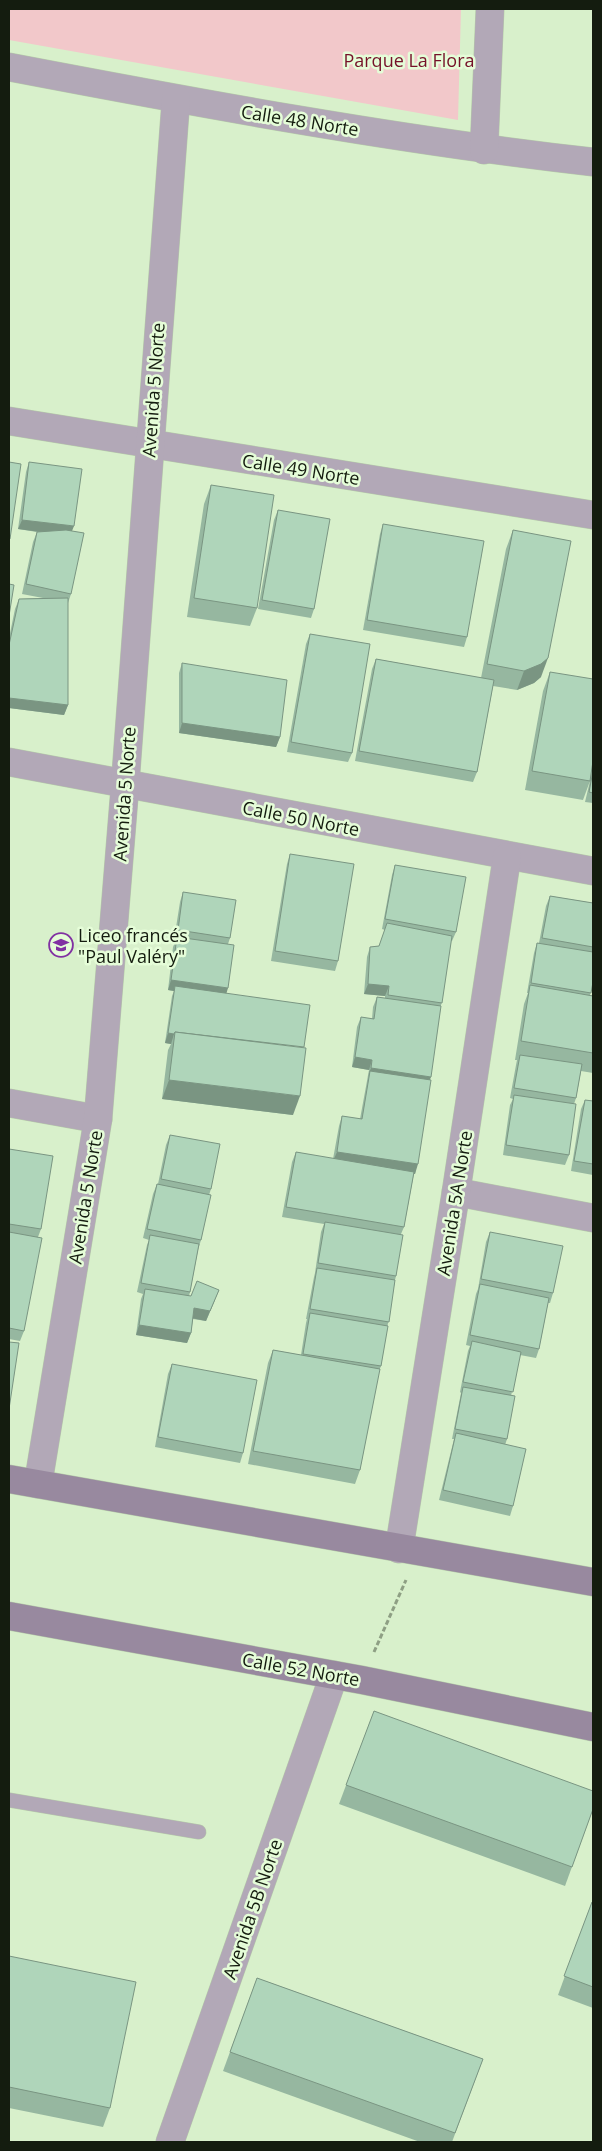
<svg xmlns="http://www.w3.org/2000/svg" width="602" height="2151" font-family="'Open Sans',sans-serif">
<rect width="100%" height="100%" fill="#d8f0cb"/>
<polygon fill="#f2c8ca" points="9,9 461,9 458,120 9,40"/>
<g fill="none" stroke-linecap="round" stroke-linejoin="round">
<g stroke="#b5caa9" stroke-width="15">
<polyline id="lane" points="9,1800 199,1832"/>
</g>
<g stroke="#b5caa9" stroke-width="29">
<g id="street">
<path d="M9 67C203 104 397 140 593 162"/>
<polyline points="484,150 490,9"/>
<polyline points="9,421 593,515"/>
<polyline points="9,762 593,871"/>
<polyline points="9,1103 98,1119"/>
<polyline points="456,1192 593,1218"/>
<polyline points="38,1484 98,1119 125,786 176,99"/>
<polyline points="399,1549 456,1192 507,857"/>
<polyline points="170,2142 334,1675"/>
</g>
</g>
<g stroke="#b5caa9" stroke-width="29">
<g id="secondary">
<polyline points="9,1479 593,1582"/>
<polyline points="9,1616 362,1680 593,1727"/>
</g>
</g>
<polyline stroke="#8e9f84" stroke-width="3" stroke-dasharray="5 2.5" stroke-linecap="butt" points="374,1652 406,1580"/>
<use href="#lane" stroke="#b2a8b7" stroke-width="14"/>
<use href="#street" stroke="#b2a8b7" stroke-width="28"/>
<use href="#secondary" stroke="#98899f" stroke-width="28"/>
</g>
<g fill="#96b7a0">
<polygon points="29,462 72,531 71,594 68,603 68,705 64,715 9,708 9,638 15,609 19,599 43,598 22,594 33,542 37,532 18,529 26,472"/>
<polygon points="211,485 257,608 250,626 187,617 204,504"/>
<polygon points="278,510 314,609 311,618 258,609 274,520"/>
<polygon points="383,524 467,637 464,647 363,630 380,534"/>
<polygon points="513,530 541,677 534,683 517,690 493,686 477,772 473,782 355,761 372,669 376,659 481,678 506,549"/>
<polygon points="310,634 352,753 348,762 287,752 306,644"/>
<polygon points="182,663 280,737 276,747 179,733 179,673"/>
<polygon points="550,672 593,763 593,803 585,802 590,781 583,800 525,790 543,691"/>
<polygon points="290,854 338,961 335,971 271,961 287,864"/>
<polygon points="395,865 456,932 452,941 451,941 415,1174 414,1173 404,1227 401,1234 396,1276 395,1280 381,1366 379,1371 360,1470 355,1484 248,1464 268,1363 273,1350 301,1355 306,1323 307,1319 306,1319 314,1277 315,1273 321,1232 324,1224 282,1217 292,1162 296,1152 333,1159 339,1126 342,1116 360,1119 369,1070 352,1067 357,1027 361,1017 372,1019 373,1007 377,997 385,998 385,996 364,994 367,957 370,947 379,946 385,930 382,929 392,875"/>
<polygon points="183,892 230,938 228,944 226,993 293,1115 162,1099 168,1050 171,1044 165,1043 172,996 174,991 168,990 173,947 176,940 174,940 180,902"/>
<polygon points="550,896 593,903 593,982 590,995 593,996 593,1073 581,1071 576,1098 574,1104 569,1155 565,1165 503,1155 510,1105 513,1099 510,1098 516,1065 517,1060 515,1060 524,1004 528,993 527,993 534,953 537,943 539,943 546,906"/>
<polygon points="585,1100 593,1101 593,1175 571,1171 581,1109"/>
<polygon points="170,1135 211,1189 209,1195 201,1240 198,1250 190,1292 189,1296 215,1300 206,1321 193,1319 191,1333 187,1343 136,1335 141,1299 143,1294 137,1292 147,1245 149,1240 143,1238 153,1194 157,1184 158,1184 166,1145"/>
<polygon points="9,1149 41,1229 38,1237 24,1331 20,1341 9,1339"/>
<polygon points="490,1232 553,1293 550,1303 548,1303 539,1349 536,1358 520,1355 511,1396 507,1439 505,1445 513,1506 510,1516 439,1500 454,1439 452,1439 461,1393 460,1392 468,1351 470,1346 466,1345 476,1294 478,1289 486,1242"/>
<polygon points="172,1364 243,1453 240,1463 155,1447 168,1374"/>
<polygon points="374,1711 593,1809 565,1886 339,1804"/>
<polygon points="592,1902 593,1903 593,2008 558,1995"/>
<polygon points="9,1956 110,2108 103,2127 9,2108"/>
<polygon points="257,1978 483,2059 452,2142 420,2142 223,2071"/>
</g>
<g fill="#7a9582">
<polygon points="22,520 74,526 70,536 18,529"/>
<polygon points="548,658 541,677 534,683 517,690 524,671"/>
<polygon points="9,698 68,705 64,715 9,708"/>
<polygon points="182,723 280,737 276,747 179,733"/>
<polygon points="171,980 228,988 225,998 175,986 174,991 168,990"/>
<polygon points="368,984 389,986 385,996 364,994"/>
<polygon points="168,1033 174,1034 171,1044 165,1043"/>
<polygon points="355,1057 372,1060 369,1070 352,1067"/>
<polygon points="371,1068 431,1077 427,1087 370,1071 367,1078"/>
<polygon points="169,1080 300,1096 293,1115 162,1099"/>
<polygon points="337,1152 418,1164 415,1174 333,1161"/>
<polygon points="219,1290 206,1321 191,1318 194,1308"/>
<polygon points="139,1325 191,1333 187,1343 136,1335"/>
</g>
<g fill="#afd5ba" stroke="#7a9582">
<polygon points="9,462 21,464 10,539 9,539"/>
<polygon points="29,462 82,469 74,526 22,520"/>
<polygon points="211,485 274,495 257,608 194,598"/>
<polygon points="278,510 330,519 314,609 262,600"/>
<polygon points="383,524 484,541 467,637 367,620"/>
<polygon points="66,530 84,533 71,594 26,584 37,532"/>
<polygon points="513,530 571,541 548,658 541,664 524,671 487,664"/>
<polygon points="9,584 14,585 9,616"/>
<polygon points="68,598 68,705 9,698 9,645 19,599"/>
<polygon points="310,634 370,644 352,753 291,742"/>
<polygon points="376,659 494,680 477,772 359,751"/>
<polygon points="182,663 287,680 280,737 182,723"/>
<polygon points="550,672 593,679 593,761 590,781 532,771"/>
<polygon points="593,771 593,793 589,792"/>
<polygon points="290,854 354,864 338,961 275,951"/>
<polygon points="395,865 466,877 456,932 385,919"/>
<polygon points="183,892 236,900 230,938 178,930"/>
<polygon points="550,896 593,903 593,947 542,938"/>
<polygon points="387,923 452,936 442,1003 388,995 389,986 368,984 370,947 379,946"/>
<polygon points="177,937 234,945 228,988 171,980"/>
<polygon points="537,943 593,952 593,982 591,993 531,983"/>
<polygon points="530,985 593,996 593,1053 521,1041"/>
<polygon points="175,986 310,1005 304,1047 175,1032 174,1034 168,1033"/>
<polygon points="377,997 441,1006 431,1077 371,1068 372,1060 355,1057 361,1017 374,1019"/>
<polygon points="175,1032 306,1048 300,1096 169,1080"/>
<polygon points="520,1055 582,1064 576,1098 514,1088"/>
<polygon points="370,1071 431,1080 418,1164 337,1152 342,1116 362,1119"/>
<polygon points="514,1095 576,1104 569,1155 506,1145"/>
<polygon points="585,1100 593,1101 593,1164 574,1161"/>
<polygon points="170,1135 220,1144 211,1189 161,1179"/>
<polygon points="9,1149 53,1156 41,1229 9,1224"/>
<polygon points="296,1152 414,1172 404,1227 286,1207"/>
<polygon points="157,1184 211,1195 201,1240 147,1229"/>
<polygon points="325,1222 403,1235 396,1276 318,1263"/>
<polygon points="9,1232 42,1238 24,1331 9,1328"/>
<polygon points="490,1232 563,1246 553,1293 481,1279"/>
<polygon points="150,1235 199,1244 190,1292 141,1283"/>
<polygon points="317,1268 395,1280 389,1322 310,1309"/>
<polygon points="197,1281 219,1290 210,1311 194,1308 191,1333 139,1325 145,1289 191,1296"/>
<polygon points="480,1284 549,1298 539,1349 470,1335"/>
<polygon points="310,1313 388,1326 381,1366 303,1354"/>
<polygon points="472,1341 521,1352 513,1392 463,1382"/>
<polygon points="9,1342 19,1343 9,1409"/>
<polygon points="273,1350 380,1369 360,1470 253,1451"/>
<polygon points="172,1364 257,1380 243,1453 158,1437"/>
<polygon points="463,1387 515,1396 507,1439 455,1429"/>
<polygon points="456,1433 526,1449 513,1506 443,1490"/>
<polygon points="374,1711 593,1791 593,1809 572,1867 346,1785"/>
<polygon points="592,1902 593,1903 593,1987 564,1976"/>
<polygon points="9,1956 136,1982 110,2108 9,2087"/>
<polygon points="257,1978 483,2059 455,2133 230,2052"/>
</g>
<defs>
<g id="school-ring" transform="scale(1.25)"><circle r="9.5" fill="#e5fdd8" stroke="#8131a2" stroke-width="1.5"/><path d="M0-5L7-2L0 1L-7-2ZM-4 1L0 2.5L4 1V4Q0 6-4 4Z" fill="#8131a2"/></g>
</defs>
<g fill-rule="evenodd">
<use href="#school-ring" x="61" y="945"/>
</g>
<g text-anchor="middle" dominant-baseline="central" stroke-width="5" stroke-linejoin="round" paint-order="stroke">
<g font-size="18" fill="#751129" stroke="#e5fdd8">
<text x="409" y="60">Parque La Flora</text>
</g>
<g font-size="18" fill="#141c0f" stroke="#e5fdd8">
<text transform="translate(300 120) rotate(9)">Calle 48 Norte</text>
<text transform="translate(153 390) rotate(-86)">Avenida 5 Norte</text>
<text transform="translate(301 469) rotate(9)">Calle 49 Norte</text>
<text transform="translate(124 794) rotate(-86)">Avenida 5 Norte</text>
<text transform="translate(301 818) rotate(11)">Calle 50 Norte</text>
<text transform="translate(85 1197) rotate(-81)">Avenida 5 Norte</text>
<text transform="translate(454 1203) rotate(-81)">Avenida 5A Norte</text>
<text transform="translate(301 1669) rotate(10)">Calle 52 Norte</text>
<text transform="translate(252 1909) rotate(-71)">Avenida 5B Norte</text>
</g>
<g font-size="18" fill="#141c0f" stroke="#e5fdd8" text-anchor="start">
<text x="78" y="935">Liceo francés<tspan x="78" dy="21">"Paul Valéry"</tspan></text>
</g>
</g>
<rect width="602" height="2151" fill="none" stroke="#141c0f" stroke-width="20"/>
</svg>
